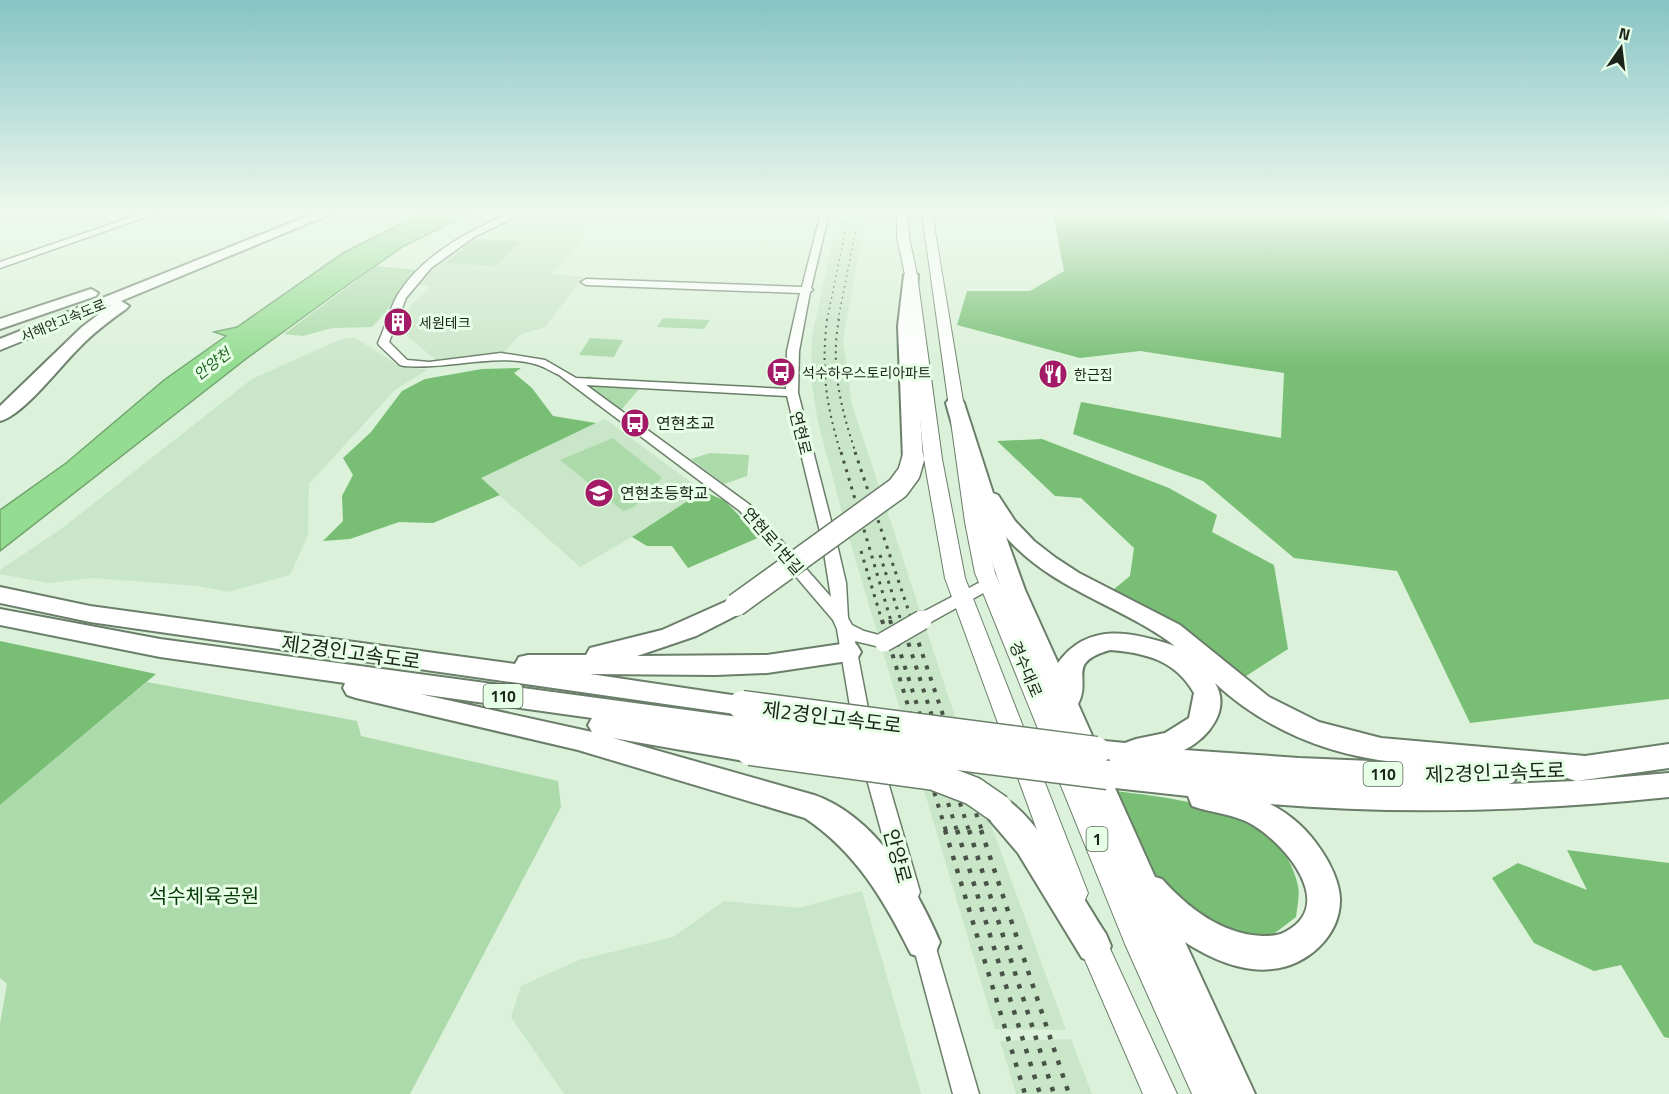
<svg xmlns="http://www.w3.org/2000/svg" width="1669" height="1094" font-family="'Titillium Web','Noto Sans KR',sans-serif">
<rect width="100%" height="100%" fill="#dbf1d9"/>
<g fill="#cae6c8">
<polygon points="839,213 866,213 843,340 852,405 990,822 1066,1030 995,1029 847,531 818,422 811,379 812,336"/>
<polygon points="495,224 592,227 552,274 584,277 545,327 519,335 505,352 436,360 407,336 403,319 407,310 431,286 414,284 475,235"/>
<polygon points="354,337 398,365 427,370 395,390 309,484 308,535 290,575 228,592 198,586 93,578 48,583 0,574 0,570 61,529 252,379 341,339"/>
<polygon points="605,419 703,491 632,537 580,567 480,478"/>
<polygon points="862,891 921,1094 564,1094 511,1017 521,986 579,960 673,937 724,901 799,908"/>
<polygon points="1071,1039 1092,1094 1016,1094 1000,1041"/>
</g>
<g fill="#acdaaa">
<polygon points="474,239 517,241 520,242 496,266 446,263"/>
<path d="M376 266 418 270C402 289 389 310 372 327L333 328 303 336 284 334Z"/>
<polygon points="663,318 710,320 704,329 657,327"/>
<polygon points="590,338 623,340 614,357 579,355"/>
<polygon points="589,376 639,389 617,415 574,381"/>
<polygon points="613,438 662,478 634,507 623,511 560,460"/>
<polygon points="710,453 749,455 747,476 724,484 691,459"/>
<polygon points="147,682 357,721 361,736 558,781 561,807 410,1094 0,1094 0,1024 7,984 0,978 0,805"/>
</g>
<g fill="#78bf75">
<polygon points="1053,213 1651,213 1669,220 1669,699 1470,723 1397,571 1294,558 1203,481 1073,434 1081,402 1281,438 1284,373 1140,351 1080,358 957,325 967,291 1030,291 1064,271"/>
<polygon points="521,368 514,373 532,388 553,416 596,423 481,478 500,495 433,523 399,522 350,539 323,541 343,521 342,496 353,475 343,458 371,432 402,391 425,379 482,369"/>
<polygon points="1042,439 1169,488 1217,515 1212,532 1274,565 1288,649 1243,678 1108,594 1130,576 1134,548 1081,498 1055,496 997,441"/>
<polygon points="703,491 725,501 760,537 688,568 672,546 647,546 632,537"/>
<polygon points="0,641 156,674 0,805"/>
<path d="M1116 791C1180 800 1281 806 1298 886 1300 895 1297 908 1296 917L1271 936 1232 935 1170 898 1151 867Z"/>
<polygon points="1567,850 1669,863 1669,1038 1664,1037 1621,965 1594,971 1534,943 1492,878 1518,863 1587,890"/>
</g>
<polygon fill="#94dc91" stroke="#70a56e" stroke-width="1.5" points="422,213 471,213 404,246 349,284 246,359 0,551 0,510 66,463 164,380 226,336 214,332 237,327 343,253"/>
<g fill="none" stroke-linecap="round" stroke-linejoin="round">
<g stroke="#6a7e69" stroke-width="3">
<g id="tertiary">
<polygon points="144,213 157,213 0,268 0,262"/>
<path d="M511 213H523L474 237 431 268 406 298 389 342 407 360 429 362 501 353 545 360 576 378 786 389 787 351 800 293 586 285 581 282 586 279 802 287 821 213H829L811 288 813 290 810 292 799 351 798 393 836 540 846 583 848 618 852 625 864 631 890 638 892 642 890 646 884 648 855 641 871 724 869 729 862 731 855 729 853 724 837 629 833 620 740 511 559 375C552 372 545 367 538 365 497 352 448 370 404 366L400 365 379 345 378 343C385 328 389 311 397 296 422 255 468 231 511 213ZM586 385 787 396 822 540 831 597 750 505Z"/>
<polygon points="990,577 996,578 998,582 996,586 931,622 919,622 917,618 919,614"/>
<polygon points="873,757 880,759 883,765 920,892 917,899 909,902 901,899 898,892 863,765 866,759"/>
<polygon points="922,927 930,930 933,938 979,1094 953,1094 911,938 914,930"/>
</g>
</g>
<g stroke="#6a7e69" stroke-width="2">
<g id="primary">
<polygon points="897,213 907,213 909,237 917,275 942,459 965,578 1088,893 1084,902 1074,906 1064,902 1060,893 945,578 924,459 905,275 897,237"/>
<polygon points="922,213 932,213 983,522 995,573 1151,934 1226,1094 1192,1094 1125,944 975,573 965,522"/>
<polygon points="1090,923 1100,927 1177,1094 1143,1094 1075,937 1080,927"/>
</g>
</g>
<g stroke="#6a7e69" stroke-width="4">
<g id="motorway">
<path d="M315 213H333L121 301 129 306 126 309C109 321 93 333 79 348 60 366 24 415 0 421V406L82 327 111 305 0 350V339Z"/>
<polygon points="911,271 918,275 914,326 923,459 920,463 906,463 903,459 898,326 904,275"/>
<polygon points="91,289 98,293 96,296 0,329 0,319"/>
<path d="M955 398 961 399 964 403 993 493 998 495 1015 521 1034 541 1056 558 1079 573 1180 625 1269 697 1319 722 1381 738 1585 756 1669 744V768L1576 781 1669 773V797C1536 811 1403 815 1270 804 1290 814 1308 830 1321 850 1330 863 1340 883 1340 900 1340 937 1306 966 1272 969 1243 973 1209 958 1185 942L1255 1094H1216L1007 606 986 544 946 403 949 399ZM1006 537C1052 590 1121 605 1175 646 1133 632 1088 621 1058 663L1025 590ZM1110 650C1146 653 1175 660 1194 693L1189 718 1165 733 1136 739 1125 743 1094 740 1078 704C1092 678 1065 663 1110 650ZM1215 683C1264 729 1328 755 1395 762L1299 758 1184 750C1209 738 1231 709 1215 683ZM1518 773 1567 778 1576 781 1509 784 1514 782ZM1115 788 1188 796 1192 806C1212 813 1235 814 1253 825 1286 845 1337 905 1285 932 1278 936 1270 936 1262 936 1221 934 1188 908 1162 879L1155 877Z"/>
<polygon points="0,587 90,606 515,664 519,657 528,655 586,655 590,648 662,630 736,597 745,599 748,605 745,611 696,636 637,656 767,655 848,643 857,645 861,652 857,659 848,661 767,673 716,675 590,674 752,698 756,705 752,712 742,715 90,622 0,603"/>
<path d="M0 609 160 639 746 718 756 721 760 729 756 737 748 739 760 743 764 751 760 759 750 762 613 738 814 795C875 816 916 886 940 942L935 954 923 958 911 954C884 900 856 852 805 818L578 750 356 698 347 695 343 688 345 683 160 657 0 625ZM420 694 592 718 588 725 592 732Z"/>
<path d="M999 796C1034 808 1084 901 1106 934L1111 946 1106 958 1094 963 1082 958 1018 853 988 818 984 809 988 800Z"/>
</g>
</g>
<use href="#tertiary" fill="#fff" fill-rule="evenodd"/>
<use href="#primary" fill="#fff" fill-rule="evenodd"/>
<use href="#motorway" fill="#fff" fill-rule="evenodd"/>
<g stroke="#475347" stroke-width="1.5" stroke-dasharray="1.5 4" stroke-linecap="butt">
<polyline points="827,320 849,213"/>
<polyline points="838,320 859,213"/>
</g>
<g stroke="#475347" stroke-width="2" stroke-dasharray="2 4.5" stroke-linecap="butt">
<path d="M827 319C821 372 826 404 841 454"/>
<path d="M839 319C830 366 841 409 856 454"/>
</g>
<g stroke="#475347" stroke-width="3" stroke-dasharray="3 6" stroke-linecap="butt">
<polyline points="841,452 891,621"/>
<polyline points="855,452 912,621"/>
<polyline points="861,551 882,621"/>
<polyline points="880,555 901,621"/>
</g>
<g stroke="#475347" stroke-width="4" stroke-dasharray="4 8" stroke-linecap="butt">
<polyline points="882,620 946,831"/>
<polyline points="890,620 957,831"/>
<polyline points="901,620 969,831"/>
<polyline points="911,620 982,831"/>
</g>
<g stroke="#475347" stroke-width="4.5" stroke-dasharray="4.5 9" stroke-linecap="butt">
<polyline points="945,830 1025,1094"/>
<polyline points="957,830 1040,1094"/>
<polyline points="969,830 1054,1094"/>
<polyline points="981,830 1069,1094"/>
</g>
<g stroke="#6a7e69" stroke-width="18" stroke-linecap="butt">
<polyline id="tertiary-bridge-far1" points="919,621 925,618"/>
</g>
<g stroke="#6a7e69" stroke-width="22" stroke-linecap="butt">
<polyline id="tertiary-bridge" points="884,642 922,620"/>
</g>
<g stroke="#6a7e69" stroke-width="25" stroke-linecap="butt">
<polyline id="motorway-bridge-far1" points="736,605 898,488 909,473 913,459"/>
</g>
<g stroke="#6a7e69" stroke-width="31" stroke-linecap="butt">
<g id="motorway-bridge">
<polyline points="742,705 1096,751"/>
<polyline points="746,729 1108,775"/>
<polyline points="750,751 934,776 973,791 999,809"/>
</g>
</g>
<use href="#tertiary-bridge-far1" stroke="#fff" stroke-width="15"/>
<use href="#tertiary-bridge" stroke="#fff" stroke-width="19"/>
<use href="#motorway-bridge-far1" stroke="#fff" stroke-width="22"/>
<use href="#motorway-bridge" stroke="#fff" stroke-width="28"/>
</g>
<linearGradient id="sky" x2="0" y2="1"><stop stop-color="#86c4c5"/><stop offset="0.58" stop-color="#eff9ee"/><stop offset="1" stop-color="#eff9ee" stop-opacity="0"/></linearGradient>
<rect width="1669" height="366" fill="url(#sky)"/>
<defs>
<g id="building-disc" transform="scale(1.5)"><circle r="9.5" fill="#a31b66" stroke="#e8ffe7"/><path d="M-4-6H4V6H1V3H-1V6H-4ZM-2.5-4.3h1.7v1.8h-1.7ZM.8-4.3h1.7v1.8H.8ZM-2.5-1h1.7V.8h-1.7ZM.8-1h1.7V.8H.8Z" fill="#fff"/></g>
<g id="bus-disc" transform="scale(1.5)"><circle r="9.5" fill="#a31b66" stroke="#e8ffe7"/><path d="M-5-6H5V4H4V6H2V4H-2V6H-4V4H-5ZM-3.5-4V0h7V-4ZM-3.5 1.2v1.5H-2V1.2ZM2 1.2v1.5H3.5V1.2Z" fill="#fff"/></g>
<g id="restaurant-disc" transform="scale(1.5)"><circle r="9.5" fill="#a31b66" stroke="#e8ffe7"/><path d="M-5-6h1v4h1v-4h1v4h1v-4h1v5L-1.5 .5V6h-2V.5L-5-1ZM5-6V6H3V1.5H1.5Q1.5-4 5-6Z" fill="#fff"/></g>
<g id="school-disc" transform="scale(1.5)"><circle r="9.5" fill="#a31b66" stroke="#e8ffe7"/><path d="M0-5L7-2L0 1L-7-2ZM-4 1L0 2.5L4 1V4Q0 6-4 4Z" fill="#fff"/></g>
</defs>
<g fill-rule="evenodd">
<use href="#building-disc" x="398" y="322"/>
<use href="#bus-disc" x="781" y="372"/>
<use href="#restaurant-disc" x="1053" y="374"/>
<use href="#bus-disc" x="635" y="423"/>
<use href="#school-disc" x="599" y="493"/>
</g>
<g text-anchor="middle" dominant-baseline="central" stroke-width="6" stroke-linejoin="round" paint-order="stroke">
<g font-size="14" fill="#1c251c" stroke="#e8ffe7">
<text transform="translate(63 320) rotate(-22)">서해안고속도로</text>
</g>
<g font-size="14" fill="#1c251c" stroke="#e8ffe7" text-anchor="start">
<text x="419" y="322">세원테크</text>
<text x="802" y="372">석수하우스토리아파트</text>
<text x="1074" y="374">한근집</text>
</g>
<g font-size="15" font-style="italic" fill="#1d641f" stroke="#e8ffe7">
<text transform="translate(212 364) rotate(-37)">안양천</text>
</g>
<g fill="#e8ffe7" stroke="#596659" stroke-width="1.5">
<rect x="483.5" y="684" width="39" height="24" rx="4.5"/>
<rect x="1363.5" y="762" width="39" height="24" rx="4.5"/>
<rect x="1086.5" y="827" width="21" height="24" rx="4.5"/>
</g>
<g font-size="15" font-weight="bold" fill="#1c251c">
<text x="503" y="696">110</text>
<text x="1383" y="774">110</text>
<text x="1097" y="839">1</text>
</g>
<g font-size="16" fill="#1c251c" stroke="#e8ffe7" text-anchor="start">
<text x="656" y="423">연현초교</text>
<text x="620" y="493">연현초등학교</text>
</g>
<g font-size="16" fill="#1c251c" stroke="#e8ffe7">
<text transform="translate(801 433) rotate(76)">연현로</text>
<text transform="translate(773 541) rotate(49)">연현로1번길</text>
<text transform="translate(1026 669) rotate(67)">경수대로</text>
</g>
<g font-size="20" fill="#1c251c" stroke="#e8ffe7">
<text transform="translate(351 652) rotate(8)">제2경인고속도로</text>
<text transform="translate(832 717) rotate(7)">제2경인고속도로</text>
<text transform="translate(1495 772) rotate(-2)">제2경인고속도로</text>
<text transform="translate(898 856) rotate(75)">안양로</text>
</g>
<g font-size="20" fill="#073b0a" stroke="#e8ffe7">
<text x="204" y="895">석수체육공원</text>
</g>
</g>
<g transform="translate(1621 48) rotate(14)" stroke="#e8ffe7" stroke-width="4.5" paint-order="stroke">
<path d="M0-4.5L10 22L0 15L-10 22Z" fill="#1c251c"/>
<text y="-9" font-size="16" font-weight="bold" text-anchor="middle" fill="#1c251c">N</text>
</g>
</svg>
